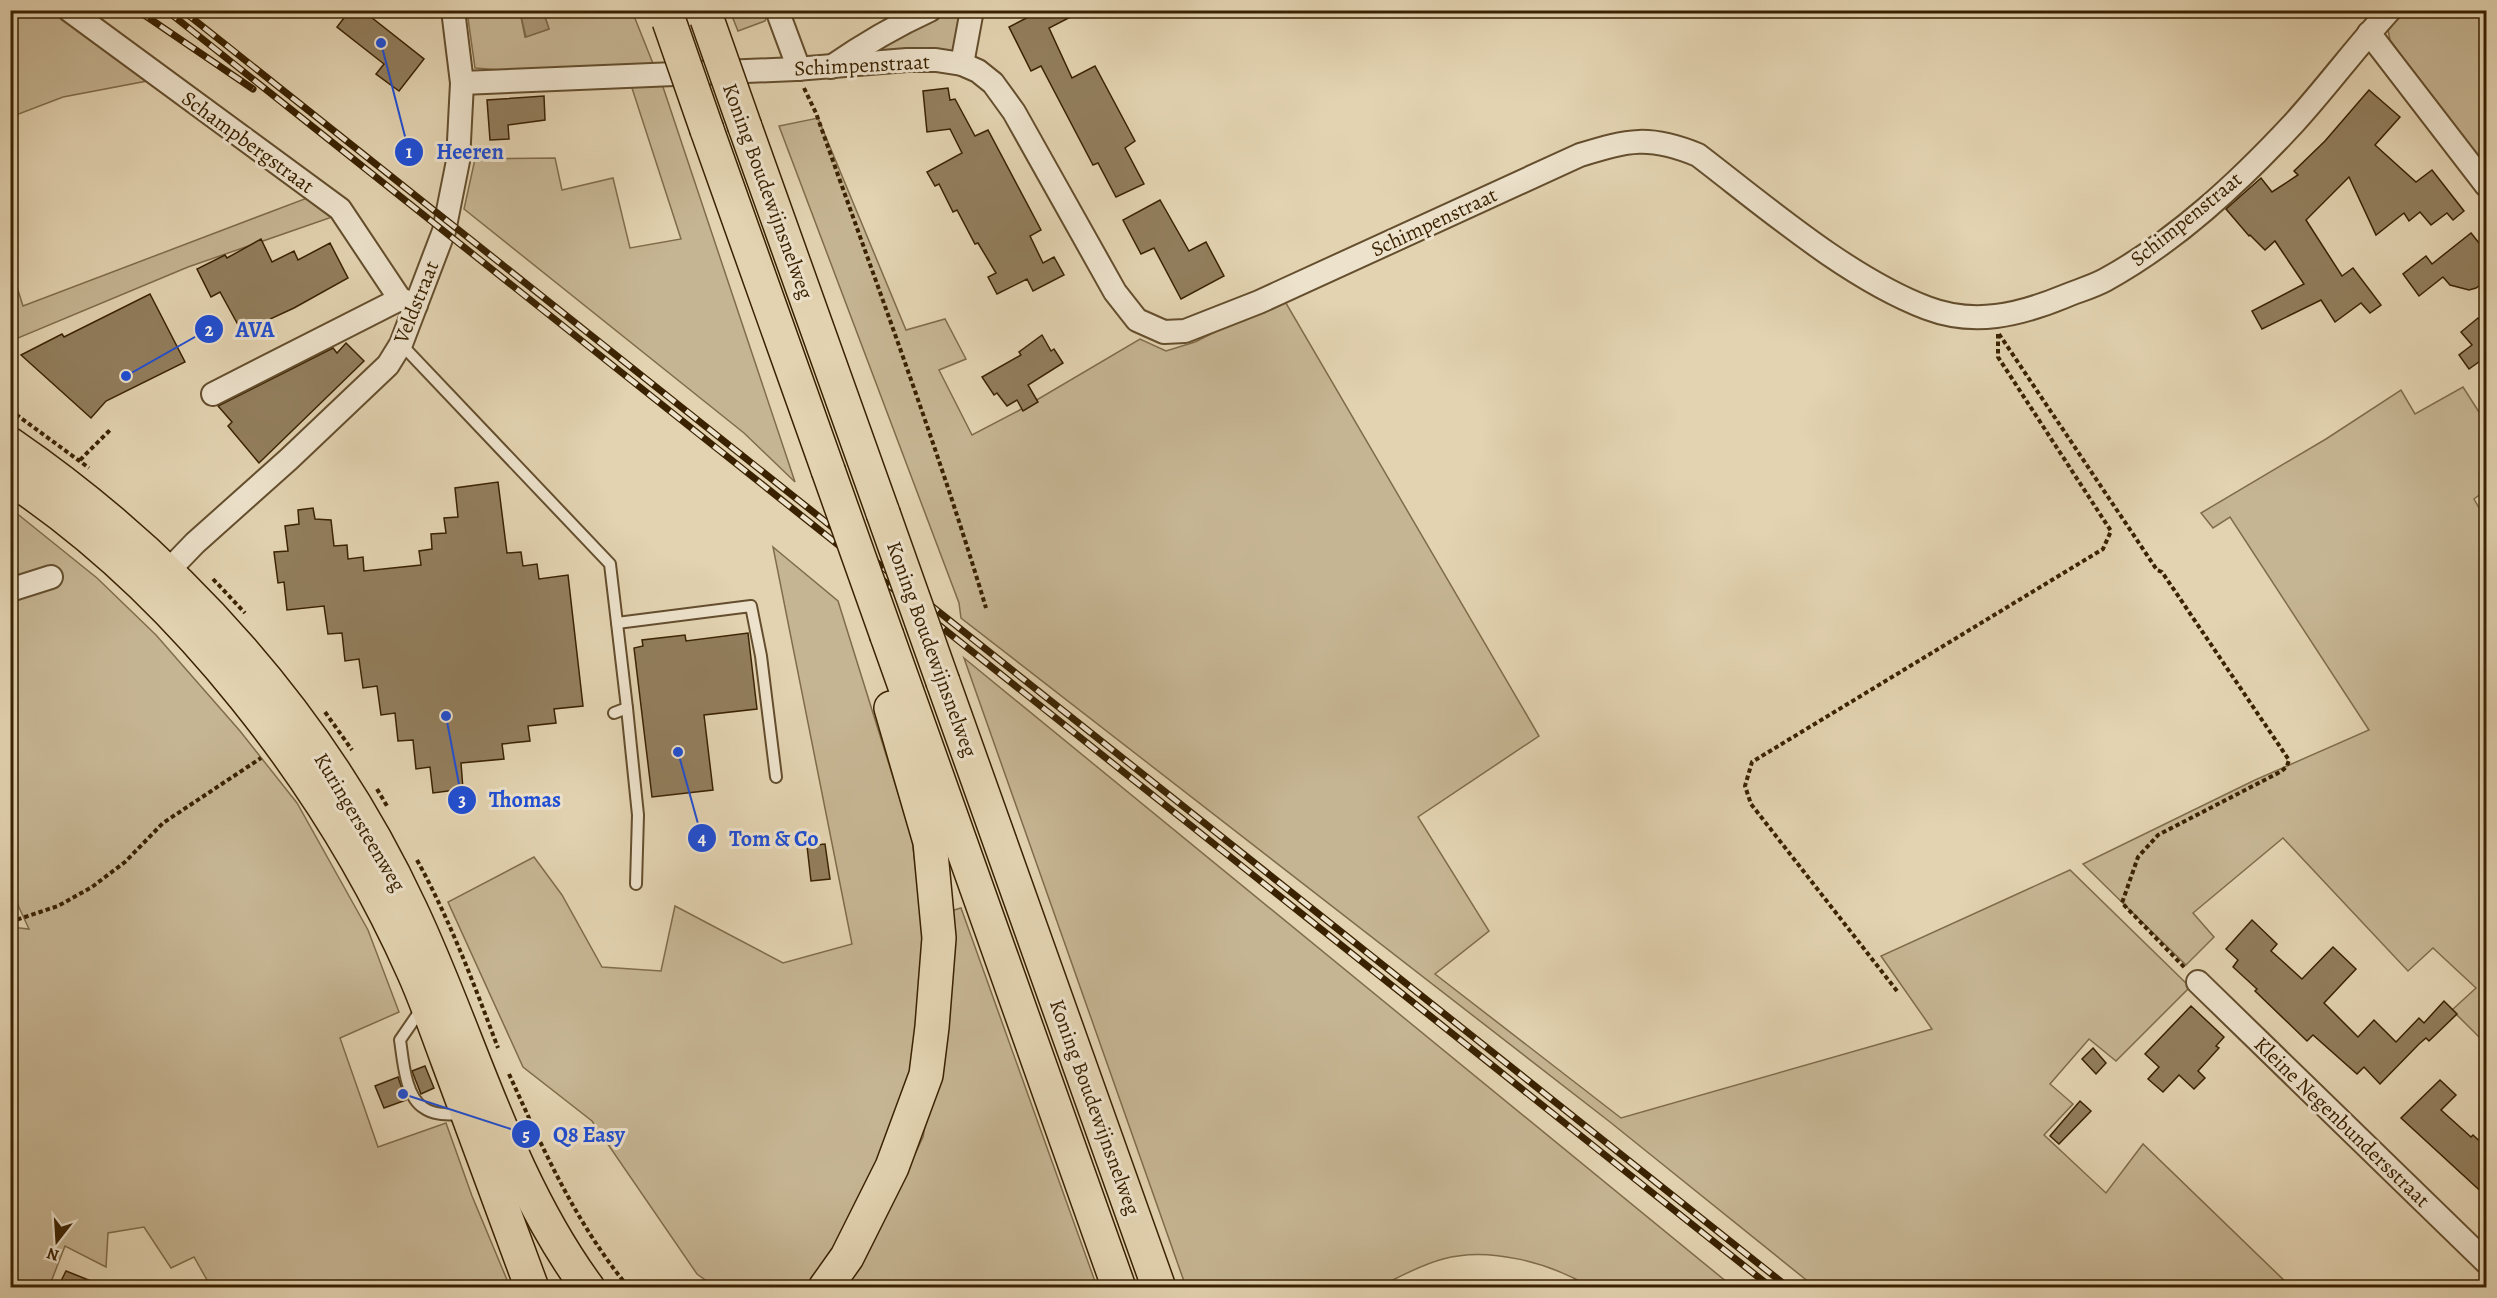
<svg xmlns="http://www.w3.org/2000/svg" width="2497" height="1298" font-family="Alegreya,serif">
<rect width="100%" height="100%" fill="#e3d3b1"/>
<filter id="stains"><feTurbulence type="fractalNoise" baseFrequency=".00333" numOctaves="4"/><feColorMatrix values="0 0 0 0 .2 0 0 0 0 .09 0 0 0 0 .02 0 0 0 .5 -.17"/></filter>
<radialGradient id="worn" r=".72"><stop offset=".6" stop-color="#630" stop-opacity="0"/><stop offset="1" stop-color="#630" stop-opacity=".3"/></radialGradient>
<g fill="#c6b593" stroke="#806c4a" stroke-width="1.5">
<polygon points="11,11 52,11 147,81 63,97 11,117"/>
<polygon points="467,11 488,11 488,13 520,12 525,37 549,29 543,11 632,11 654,66 514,71 475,68"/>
<polygon points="730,11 767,11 768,13 765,21 738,31"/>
<polygon points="948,11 966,11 954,51 944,54 858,57 914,24"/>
<polygon points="2403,11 2486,11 2486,173 2390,40 2388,30"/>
<polygon points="662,84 795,482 744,433 464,209 475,159 555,158 562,190 613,178 630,248 681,239 631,85"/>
<polygon points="818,118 906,330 945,319 966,359 939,370 972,435 1018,411 1140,339 1166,351 1195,342 1283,298 1539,736 1418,817 1489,931 1435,974 1621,1118 1932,1029 1881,956 2070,870 2190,987 2116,1061 2089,1039 2050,1084 2073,1104 2044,1135 2106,1193 2143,1144 2291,1287 1815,1287 1610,1122 961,618 959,603 779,126"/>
<polygon points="307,198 332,217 188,267 11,341 10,265 23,306"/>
<polygon points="2463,387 2486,423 2486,490 2474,499 2486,520 2486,1029 2479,1037 2452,1010 2476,988 2433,948 2408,971 2283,838 2193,913 2214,937 2186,965 2083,864 2255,780 2369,730 2230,517 2213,528 2201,513 2326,439 2401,390 2415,414"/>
<polygon points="10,508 97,578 156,635 240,731 297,803 368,930 399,1012 340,1038 378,1147 446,1123 472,1196 510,1287 211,1287 194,1257 171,1268 144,1227 108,1233 106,1267 65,1246 49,1287 32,1287 11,1276 11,927 29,929 10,888"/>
<polygon points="773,547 838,601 912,838 925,949 919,1034 900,1114 850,1231 810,1287 715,1287 697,1274 592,1121 523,1067 448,902 534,857 562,895 602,967 661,971 675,906 783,963 852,944"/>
<path d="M964 658 1733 1287H1590C1550 1263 1489 1246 1443 1259 1420 1265 1399 1277 1379 1287H1186Z"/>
<polygon points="961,908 1097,1287 841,1288 870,1249 923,1137 943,1027 947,912"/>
<polygon points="1459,1282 1495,1283 1514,1287 1435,1287"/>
</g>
<polygon fill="#aa9775" stroke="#7d6847" stroke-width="1.5" points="488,11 543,11 549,29 526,37 520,12 488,13"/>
<g fill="#927e5d" stroke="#3a2201" stroke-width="1.5">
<polygon points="350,10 362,10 424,59 399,91 376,74 384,64 337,27"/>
<polygon points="1042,10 1084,10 1049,28 1072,78 1095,66 1135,141 1125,148 1144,184 1116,197 1098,163 1093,165 1041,66 1031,71 1009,27"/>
<polygon points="948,88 950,100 955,99 975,136 988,130 1041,230 1030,236 1043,263 1054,257 1064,275 1033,291 1027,279 997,294 988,277 996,273 978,243 975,244 957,210 953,212 939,184 935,186 927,172 962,153 950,129 927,132 923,91"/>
<polygon points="2369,90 2400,117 2375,145 2416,182 2432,170 2464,211 2453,220 2447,213 2431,225 2420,212 2409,221 2404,213 2376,235 2349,177 2306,220 2342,276 2353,268 2381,305 2370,313 2361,303 2335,322 2321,300 2262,329 2252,311 2304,284 2275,241 2265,250 2250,235 2249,236 2226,209 2261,178 2272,192 2298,175 2294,171 2325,141"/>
<polygon points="544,96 545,120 508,125 509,139 490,140 487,100"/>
<polygon points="1160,200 1189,251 1206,242 1224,276 1181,299 1154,248 1141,254 1123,220"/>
<polygon points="2471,233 2487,253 2487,280 2476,288 2469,290 2450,285 2443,277 2419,296 2403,274 2426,256 2432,264"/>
<polygon points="261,239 272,262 294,251 298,260 330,243 348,278 294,308 242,332 220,292 211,297 197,269 225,255 227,258"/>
<polygon points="150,294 185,362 106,401 91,418 21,355 62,334 64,337"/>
<polygon points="2478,318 2487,329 2487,363 2483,359 2469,369 2459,355 2472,345 2461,332"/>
<polygon points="1042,335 1051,351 1054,349 1063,363 1028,385 1038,402 1023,411 1017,400 1007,406 997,393 994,395 982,377 1021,355 1019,352"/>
<polygon points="346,343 364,361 259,463 228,426 232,422 218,406 333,348 337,353"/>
<polygon points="498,482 507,553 521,552 523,566 537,564 539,579 568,575 583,706 554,709 556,723 528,726 530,741 502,744 504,759 461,763 463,789 433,793 430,767 416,769 413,740 398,741 395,713 381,715 377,686 363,688 359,659 345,661 342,633 328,634 324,606 287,610 284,582 278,583 274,552 288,551 285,526 299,524 298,510 313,508 315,519 331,520 334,546 347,545 348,559 363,557 364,571 421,565 419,551 432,549 431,534 446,533 444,518 458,517 455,488"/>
<polygon points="748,633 757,709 704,715 713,790 652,797 634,648 643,646 642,640 685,635 686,641"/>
<polygon points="825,844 830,879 811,881 807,846"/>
<polygon points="2252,920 2277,944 2271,951 2302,979 2333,947 2356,969 2324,1003 2358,1037 2374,1020 2396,1042 2419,1018 2424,1023 2444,1001 2457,1014 2429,1041 2426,1038 2419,1044 2380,1084 2364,1067 2357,1074 2313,1035 2307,1041 2255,991 2257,989 2233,967 2238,960 2226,949"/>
<polygon points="2191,1006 2224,1037 2216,1046 2219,1048 2198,1071 2205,1078 2194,1089 2179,1075 2163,1092 2148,1079 2159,1067 2145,1054"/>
<polygon points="2093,1048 2106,1063 2096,1074 2082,1059"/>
<polygon points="425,1066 434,1088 421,1094 412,1071"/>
<polygon points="398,1077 406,1100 384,1108 375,1086"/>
<polygon points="2440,1080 2456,1095 2441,1110 2471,1137 2473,1135 2487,1148 2487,1197 2401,1118"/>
<polygon points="2080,1101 2091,1111 2059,1144 2050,1136"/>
<polygon points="66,1271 106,1287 58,1287"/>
</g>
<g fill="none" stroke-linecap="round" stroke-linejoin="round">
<g stroke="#644e2d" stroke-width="14">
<g id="service">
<polyline points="401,344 610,564 617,623"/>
<polyline points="627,708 638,815 636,884"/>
<polyline points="614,713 627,708 617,623 751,606 761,656 776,777"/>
<path d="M422 1008 400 1040C403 1059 405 1097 424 1108 435 1116 452 1114 465 1115"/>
</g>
</g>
<g stroke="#644e2d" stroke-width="26">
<g id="minor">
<polyline points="69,10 340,209 400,299 416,305"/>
<polyline points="777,10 799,69"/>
<polyline points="2369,33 2486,185"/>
<polyline points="962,64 972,10"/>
<path d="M831 67C863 45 895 26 930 10"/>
<path d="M462 83 796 69 907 60H936L962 64 978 71 993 83 1014 112 1115 292 1137 320 1164 332 1185 331 1259 302 1580 155C1629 140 1649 135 1698 155 1766 207 1848 278 1927 308 1974 326 2019 315 2063 297 2077 291 2092 287 2105 280 2176 241 2238 183 2293 124 2326 88 2356 47 2390 10"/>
<polyline points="213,394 400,299"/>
<polyline points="168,571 195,543 289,459 388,365 401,344 444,231 458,161 462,83 453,10"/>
<polyline points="10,590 51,577"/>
<polyline points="2198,982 2486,1262"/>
</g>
</g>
<g stroke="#3a2201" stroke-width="36">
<g id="primary">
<path d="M10 444C180 561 324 722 411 910 470 1035 505 1175 588 1288"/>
<path d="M10 478C182 592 331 786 414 973 427 1002 437 1032 448 1061 476 1136 504 1212 532 1288"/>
</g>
</g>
<g stroke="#3a2201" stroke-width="36">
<g id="motorway">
<polyline points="745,127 883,513"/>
<polyline points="707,130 828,470"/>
<polyline points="887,636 1119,1288"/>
<polyline points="943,682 1159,1288"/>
<polyline points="825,1288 847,1257 892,1167 926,1075 932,1027 939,938 930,842 891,708"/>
</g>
</g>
<g stroke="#3a2201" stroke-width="4" stroke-dasharray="4.5 3" stroke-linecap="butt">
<path d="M804 88 816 113C874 278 936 441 986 608"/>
<polyline points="1999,334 2157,570 2162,572 2289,760 2287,766 2282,771 2158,835 2138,857 2122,903 2185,968"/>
<polyline points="10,410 89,468"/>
<polyline points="80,460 111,429"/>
<polyline points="213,579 245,613"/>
<polyline points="325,712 352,750"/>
<polyline points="377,789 387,806"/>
<path d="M417 860C450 920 474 984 498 1048"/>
<polyline points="10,922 58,906 92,887 125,862 163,823 261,758"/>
<polyline points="1897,991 1751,804 1745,786 1752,762 2103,549 2111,531 1998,357 1998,334"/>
<path d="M509 1074C543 1149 576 1224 629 1288"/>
</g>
<use href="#service" stroke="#ede2cc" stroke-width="10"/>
<use href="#minor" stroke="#ede2cc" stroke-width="22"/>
<use href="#primary" stroke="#e3d3b1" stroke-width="33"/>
<use href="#motorway" stroke="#e3d3b1" stroke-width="33"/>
<g stroke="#3a2201" stroke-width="7">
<g id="rail">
<polyline points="137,10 253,89"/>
<polyline points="166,10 1772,1288"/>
<polyline points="182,10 1789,1288"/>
</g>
</g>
<use href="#rail" stroke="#ede2cc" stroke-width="4.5" stroke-dasharray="14" stroke-linecap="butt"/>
<g stroke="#3a2201" stroke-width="36" stroke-linecap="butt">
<g id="motorway-bridge">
<polyline points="707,19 745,127"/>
<polyline points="669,21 707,130"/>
<polyline points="828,470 887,636"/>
<polyline points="883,513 943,682"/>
</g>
</g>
<use href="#motorway-bridge" stroke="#e3d3b1" stroke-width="33"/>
</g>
<g text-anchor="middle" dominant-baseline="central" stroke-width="6" stroke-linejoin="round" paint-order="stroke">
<g font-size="21" fill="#3a2201" stroke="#ede2cc">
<text transform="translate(862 65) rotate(-3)">Schimpenstraat</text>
<text transform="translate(248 142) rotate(36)">Schampbergstraat</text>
<text transform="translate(768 191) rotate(70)">Koning Boudewijnsnelweg</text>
<text transform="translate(2186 219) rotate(-39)">Schimpenstraat</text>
<text transform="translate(1434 222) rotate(-25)">Schimpenstraat</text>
<text transform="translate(416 302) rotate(-68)">Veldstraat</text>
<text transform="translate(932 649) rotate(70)">Koning Boudewijnsnelweg</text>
<text transform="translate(360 822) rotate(59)">Kuringersteenweg</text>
<text transform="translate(1095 1107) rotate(70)">Koning Boudewijnsnelweg</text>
<text transform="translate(2342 1122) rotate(44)">Kleine Negenbundersstraat</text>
</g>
</g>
<path fill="none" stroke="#1d4ed8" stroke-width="2" d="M381 43L409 152M126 376L209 329M446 716L462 800M678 752L702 838M403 1094L526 1134"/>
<g fill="#1d4ed8" stroke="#ede2cc" stroke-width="2">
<circle cx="381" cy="43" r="6"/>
<circle cx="126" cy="376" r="6"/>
<circle cx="446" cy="716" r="6"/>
<circle cx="678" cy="752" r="6"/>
<circle cx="403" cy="1094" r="6"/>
<circle cx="409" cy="152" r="15"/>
<circle cx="209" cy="329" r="15"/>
<circle cx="462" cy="800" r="15"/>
<circle cx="702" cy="838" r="15"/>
<circle cx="526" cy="1134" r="15"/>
</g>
<g font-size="18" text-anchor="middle" font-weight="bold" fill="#fff">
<text x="409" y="158">1</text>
<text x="209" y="336">2</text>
<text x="462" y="806">3</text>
<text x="702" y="844">4</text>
<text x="526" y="1141">5</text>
</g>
<g font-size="22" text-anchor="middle" font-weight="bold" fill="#1d4ed8" stroke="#ede2cc" stroke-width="6" stroke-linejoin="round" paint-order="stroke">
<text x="470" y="159">Heeren</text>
<text x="255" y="337">AVA</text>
<text x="525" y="807">Thomas</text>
<text x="774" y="846">Tom &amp; Co</text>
<text x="589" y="1142">Q8 Easy</text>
</g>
<rect width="2497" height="1298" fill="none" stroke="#e3d3b1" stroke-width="36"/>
<rect x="12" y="12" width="2473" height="1274" fill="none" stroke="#3a2201" stroke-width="3"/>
<rect x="18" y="18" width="2461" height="1262" fill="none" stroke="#3a2201" stroke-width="1.5"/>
<g transform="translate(57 1241) rotate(197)" stroke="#ede2cc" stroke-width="4.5" paint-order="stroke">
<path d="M0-4.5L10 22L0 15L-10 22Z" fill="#3a2201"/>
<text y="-9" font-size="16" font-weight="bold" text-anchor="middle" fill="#3a2201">N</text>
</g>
<rect width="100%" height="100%" filter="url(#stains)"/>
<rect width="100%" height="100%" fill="url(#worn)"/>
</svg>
